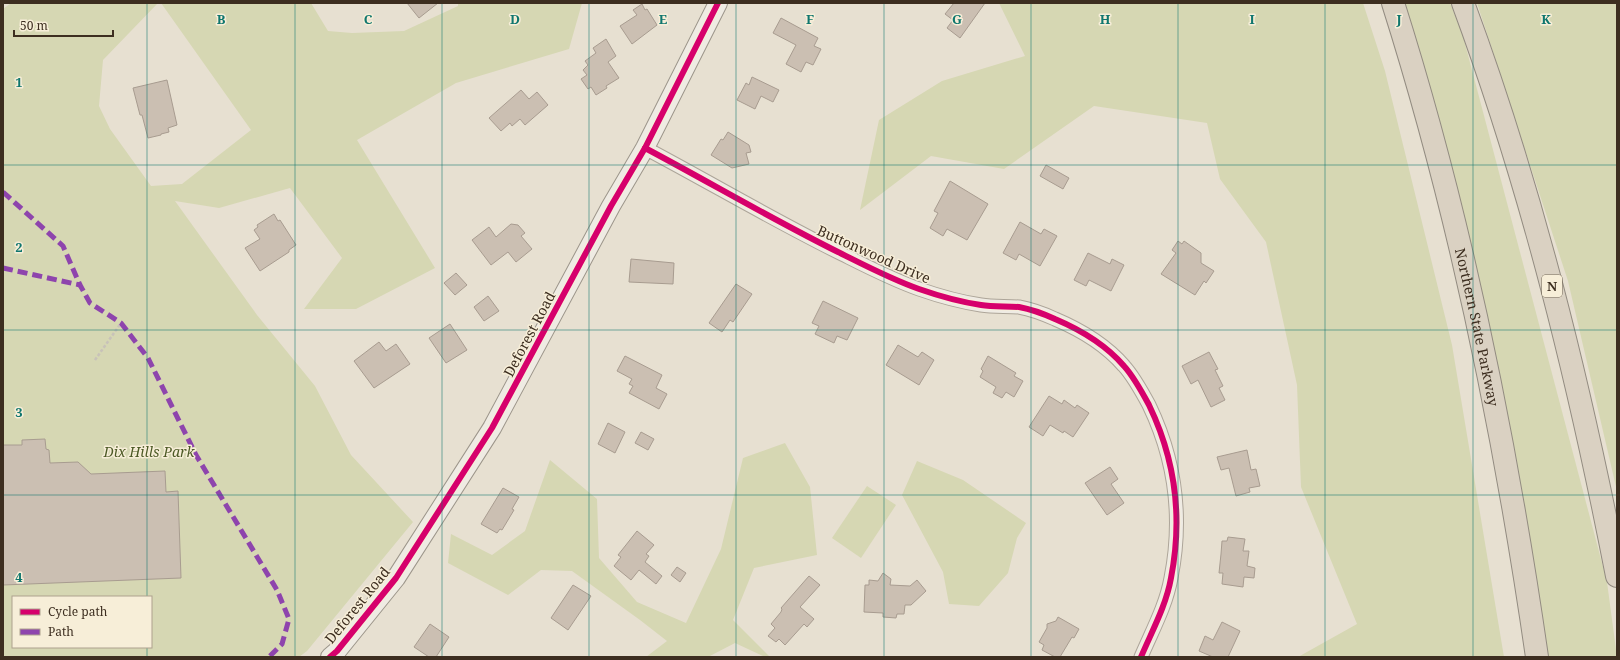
<svg xmlns="http://www.w3.org/2000/svg" width="1620" height="660" font-family="'Noto Serif',serif">
<rect width="100%" height="100%" fill="#e7e0d1"/>
<g fill="#d6d7b3" fill-rule="evenodd">
<path d="M11 3H158L103 60 99 106 110 129 151 186 182 184 251 130 161 3H311L328 31 352 33 404 31 458 6V3H582L569 49 456 83 357 140 435 268 356 309H304L342 258 290 188 219 208 175 201 257 315 315 386 351 455 413 522 307 651 299 657H3V9ZM13 597H151V647H13Z"/>
<polygon points="999,3 1363,3 1385,71 1452,345 1504,657 1298,657 1357,624 1301,487 1297,385 1266,242 1220,179 1207,123 1094,106 1004,169 931,156 860,210 879,120 942,81 1025,56"/>
<polygon points="1398,3 1450,3 1463,36 1607,582 1617,657 1543,657"/>
<polygon points="1477,3 1617,3 1617,491 1568,281"/>
<polygon points="785,443 810,487 817,555 754,568 733,620 770,657 765,657 735,643 708,657 646,657 667,641 640,620 572,571 541,570 508,595 448,563 451,534 492,555 525,531 550,460 597,499 599,558 637,602 686,623 721,549 743,458"/>
<polygon points="917,461 963,480 1026,523 1017,538 1008,573 979,606 949,604 943,572 902,495"/>
<polygon points="867,486 896,505 861,558 832,538"/>
</g>
<g fill="#cbbfb2" stroke="#a89c90">
<polygon points="407,3 438,3 419,18"/>
<polygon points="954,3 985,3 960,38 947,28 953,20 945,14"/>
<polygon points="642,4 645,10 647,9 657,25 632,44 620,26 637,15 633,10"/>
<polygon points="781,18 818,38 814,46 821,49 813,65 806,62 801,72 786,64 796,45 773,33"/>
<polygon points="606,39 616,56 608,62 619,78 606,86 607,88 596,95 591,87 588,89 581,79 587,75 583,70 588,65 585,61 596,53 593,48"/>
<polygon points="752,77 779,90 773,102 761,96 755,109 737,100 746,83 749,85"/>
<polygon points="167,80 177,125 168,128 169,132 161,134 161,135 148,138 142,115 140,115 133,88"/>
<polygon points="521,90 529,99 537,92 548,105 525,125 520,119 512,126 510,123 501,131 489,118"/>
<polygon points="728,132 749,145 751,152 746,153 749,164 732,168 711,155 721,139 723,140"/>
<polygon points="1046,165 1069,178 1063,189 1040,176"/>
<polygon points="950,181 988,204 967,240 947,229 943,236 930,228 938,213 934,211"/>
<polygon points="274,214 278,221 280,220 296,245 289,250 289,252 260,271 245,248 260,239 254,230 258,227 257,225"/>
<polygon points="1020,222 1041,234 1044,229 1057,236 1040,266 1019,254 1016,260 1003,253"/>
<polygon points="511,224 518,225 525,233 521,236 532,249 516,262 508,252 491,265 472,240 489,227 496,237"/>
<polygon points="1178,241 1182,244 1184,241 1201,253 1201,263 1214,271 1206,283 1204,281 1195,295 1161,274 1176,253 1172,250"/>
<polygon points="1088,253 1110,264 1112,259 1124,265 1111,291 1089,280 1086,286 1074,280"/>
<polygon points="631,259 674,263 673,284 629,282"/>
<polygon points="456,273 467,285 455,295 444,283"/>
<polygon points="736,284 752,294 733,322 730,320 722,332 709,323"/>
<polygon points="488,296 499,311 484,321 474,307"/>
<polygon points="823,301 858,318 847,340 837,336 834,343 815,334 819,326 812,323"/>
<polygon points="450,324 467,350 446,363 429,338"/>
<polygon points="379,342 386,351 396,344 410,364 374,388 354,361"/>
<polygon points="898,345 918,357 922,352 934,360 919,385 886,365"/>
<polygon points="1209,352 1218,369 1215,370 1223,386 1219,388 1225,400 1211,407 1198,380 1191,384 1182,366"/>
<polygon points="625,356 662,375 656,388 667,394 659,409 629,393 633,386 629,384 632,379 617,371"/>
<polygon points="988,356 1016,373 1014,376 1023,381 1014,397 1006,392 1002,398 993,393 996,387 980,377 983,371 981,369"/>
<polygon points="1049,396 1062,404 1064,400 1075,408 1077,405 1089,413 1073,437 1064,431 1063,433 1050,425 1043,436 1029,427"/>
<polygon points="608,423 625,432 615,453 598,444"/>
<polygon points="641,432 654,439 648,450 635,443"/>
<polygon points="45,439 46,449 49,450 50,463 78,462 91,474 165,471 166,492 178,491 181,578 3,585 3,445 22,445 22,440"/>
<polygon points="1247,450 1251,470 1256,469 1260,486 1249,488 1250,492 1236,496 1229,468 1221,470 1217,457"/>
<polygon points="1110,467 1118,479 1111,484 1124,503 1107,515 1085,483"/>
<polygon points="503,488 519,497 512,509 514,510 502,530 500,529 497,533 481,524"/>
<polygon points="637,531 654,545 646,554 649,556 645,562 662,576 656,584 639,570 631,580 614,566 621,557 618,555"/>
<polygon points="1228,537 1245,539 1243,551 1249,551 1247,566 1255,568 1254,578 1244,577 1243,587 1222,584 1223,573 1219,573 1221,554 1222,541 1227,541"/>
<polygon points="677,567 686,573 680,582 671,575"/>
<polygon points="883,573 891,579 890,585 910,586 917,580 926,591 911,605 905,605 904,614 897,614 896,618 883,617 883,613 864,612 865,585 869,585 869,580 878,581"/>
<polygon points="809,576 820,585 800,607 814,619 807,627 804,624 785,645 779,639 776,642 768,636 775,628 771,624 781,612 782,609 781,608"/>
<polygon points="573,585 591,596 568,630 551,618"/>
<polygon points="1058,617 1079,629 1074,638 1072,637 1060,657 1055,657 1042,650 1044,645 1039,642 1047,628 1047,624 1056,621"/>
<polygon points="1222,622 1240,631 1228,657 1213,657 1199,651 1205,636 1213,640"/>
<polygon points="430,624 449,637 436,657 429,657 414,647"/>
</g>
<g fill="none" stroke-linecap="round" stroke-linejoin="round">
<g stroke="#ada599" stroke-width="15">
<path id="street" d="M645 148C711 183 775 221 842 254 868 267 893 280 919 289 939 296 961 302 981 305 993 307 1006 306 1019 307 1030 309 1044 314 1055 319 1081 330 1106 345 1124 366 1134 377 1142 392 1149 405 1176 461 1183 517 1171 578 1166 606 1152 631 1141 657"/>
</g>
<g stroke="#9c958a" stroke-width="20">
<polyline id="secondary" points="330,657 337,651 396,578 492,428 611,206 645,148 718,3"/>
</g>
<g stroke="#928b80" stroke-width="24">
<g id="highway">
<path id="s1" d="M1393 3C1461 217 1505 435 1537 657"/>
<path d="M1463 3C1532 189 1579 381 1617 576"/>
</g>
</g>
<polyline stroke="#c8c2b9" stroke-width="2.5" stroke-dasharray="3 2" stroke-linecap="butt" points="95,360 121,323"/>
<use href="#street" stroke="#efebe3" stroke-width="13"/>
<use href="#secondary" stroke="#efebe3" stroke-width="18"/>
<use href="#highway" stroke="#dad1c2" stroke-width="22"/>
<g stroke="#8e44ad" stroke-width="5" stroke-dasharray="10 5" stroke-linecap="butt">
<polyline points="3,192 63,246 80,285 90,303 121,323 148,358 196,455 277,590 289,619 282,644 269,657"/>
<polyline points="3,268 80,285"/>
</g>
<g stroke="#f7eed8" stroke-width="8">
<g id="cycleway">
<path d="M645 148C711 183 775 221 842 254 868 267 893 280 919 289 939 296 961 302 981 305 993 307 1006 306 1019 307 1030 309 1044 314 1055 319 1081 330 1106 345 1124 366 1134 377 1142 392 1149 405 1176 461 1183 517 1171 578 1166 606 1152 631 1141 657"/>
<polyline points="330,657 337,651 396,578 492,428 611,206 645,148 718,3"/>
</g>
</g>
<use href="#cycleway" stroke="#d6006c" stroke-width="6"/>
</g>
<path fill="none" stroke="#0f766e" stroke-width="1" stroke-opacity="0.55" d="M147 3V597M295 3V657M442 3V657M589 3V657M736 3V657M884 3V657M1031 3V657M1178 3V657M1325 3V657M1473 3V657M3 165H1617M3 330H1617M3 495H1617M147 647V657"/>
<g text-anchor="middle" dominant-baseline="central" stroke-width="3" stroke-linejoin="round" paint-order="stroke">
<rect fill="#f7eed8" stroke="#756857" stroke-width="1" x="1542" y="275" width="20" height="22" rx="3"/>
<g font-size="13" font-weight="bold" fill="#3d2e20">
<text x="1552" y="286">N</text>
</g>
<g font-size="14" fill="#3d2e20" stroke="#f7eed8">
<text transform="translate(874 254) rotate(24)">Buttonwood Drive</text>
<text stroke="none"><textPath href="#s1" startOffset="335">Northern State Parkway</textPath></text>
<text transform="translate(529 334) rotate(-62)">Deforest Road</text>
<text transform="translate(357 605) rotate(-51)">Deforest Road</text>
</g>
<g font-size="14" font-style="italic" fill="#4d5a26" stroke="#f7eed8">
<text x="149" y="451">Dix Hills Park</text>
</g>
</g>
<g font-size="13" text-anchor="middle" font-weight="bold" fill="#0f766e" stroke="#f7eed8" stroke-width="3" stroke-linejoin="round" paint-order="stroke">
<text x="221" y="24">B</text>
<text x="368" y="24">C</text>
<text x="515" y="24">D</text>
<text x="663" y="24">E</text>
<text x="810" y="24">F</text>
<text x="957" y="24">G</text>
<text x="1105" y="24">H</text>
<text x="1252" y="24">I</text>
<text x="1399" y="24">J</text>
<text x="1546" y="24">K</text>
<text x="19" y="87">1</text>
<text x="19" y="252">2</text>
<text x="19" y="417">3</text>
<text x="19" y="582">4</text>
</g>
<rect width="1620" height="660" fill="none" stroke="#3d2e20" stroke-width="8"/>
<rect x="12" y="596" width="140" height="52" fill="#f7eed8" stroke="#ada18e"/>
<rect x="20" y="609" width="20" height="6" fill="#d6006c" stroke="#ada18e"/>
<text x="48" y="616" font-size="12" fill="#3d2e20">Cycle path</text>
<rect x="20" y="629" width="20" height="6" fill="#8e44ad" stroke="#ada18e"/>
<text x="48" y="636" font-size="12" fill="#3d2e20">Path</text>
<path d="M14 30v6h99v-6" fill="none" stroke="#3d2e20" stroke-width="2"/>
<text x="20" y="30" font-size="12" fill="#3d2e20" stroke="#f7eed8" stroke-width="3" paint-order="stroke">50 m</text>
</svg>
